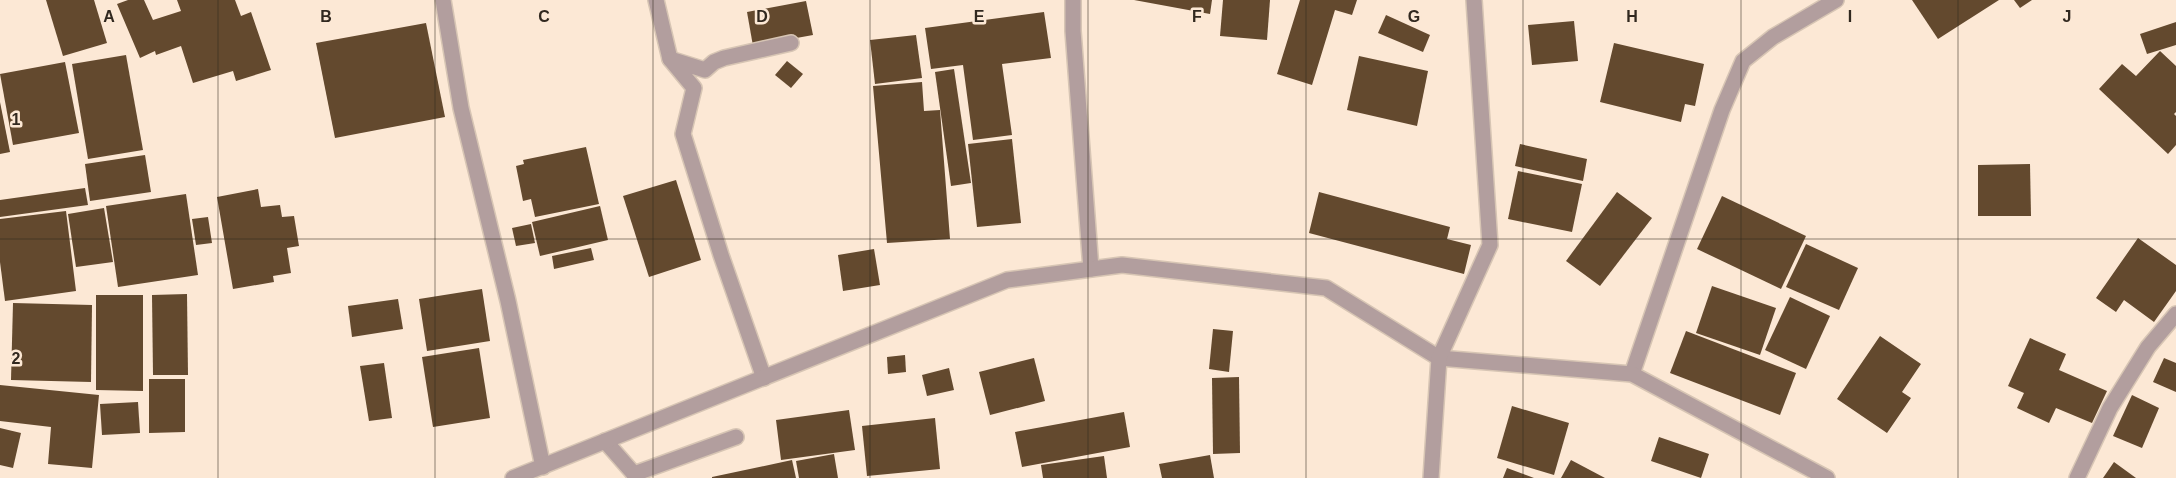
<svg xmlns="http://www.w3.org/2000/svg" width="2176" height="478" font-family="Helvetica,sans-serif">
<rect width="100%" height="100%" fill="#fce8d5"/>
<g fill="#63492e">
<polygon points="46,0 94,0 107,43 63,56"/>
<polygon points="128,0 144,0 153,20 181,11 177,0 235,0 241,16 251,12 271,70 236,81 233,71 193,83 181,46 156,55 155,51 140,58 117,4"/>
<polygon points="1134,0 1212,0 1210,14"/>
<polygon points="1223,0 1270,0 1267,40 1220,36"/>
<polygon points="1300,0 1357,0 1352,15 1335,10 1312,85 1277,74"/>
<polygon points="1912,0 1999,0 1938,39"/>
<polygon points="2014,0 2032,0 2020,8"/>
<polygon points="806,1 813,35 753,46 747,12"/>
<polygon points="1044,12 1051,58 1002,64 1012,135 973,140 963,65 931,69 925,28"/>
<polygon points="1386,15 1430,35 1423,52 1378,33"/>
<polygon points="1574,21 1578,61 1532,65 1528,25"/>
<polygon points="2176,22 2176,45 2147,54 2140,34"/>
<polygon points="426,23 445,117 335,138 316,43"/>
<polygon points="916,35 922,78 875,84 870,40"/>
<polygon points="1614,43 1704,64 1695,106 1685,104 1681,122 1600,102"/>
<polygon points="2160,51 2176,66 2176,112 2174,114 2176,116 2176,145 2168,154 2099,89 2122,64 2136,76"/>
<polygon points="126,55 143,150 88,159 72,64"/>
<polygon points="1359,56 1428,71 1417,126 1347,110"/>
<polygon points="787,61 803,74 791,88 775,75"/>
<polygon points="65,62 79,133 13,145 0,74"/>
<polygon points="954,69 971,183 951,186 935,72"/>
<polygon points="922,82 924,111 940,110 950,239 887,243 873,86"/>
<polygon points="0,102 10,152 0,154"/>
<polygon points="1012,139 1021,223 977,227 968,144"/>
<polygon points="1520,144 1587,159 1583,181 1515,166"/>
<polygon points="586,147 599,204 535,217 531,199 523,201 516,166 524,164 523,160"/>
<polygon points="145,155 151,192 90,201 85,164"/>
<polygon points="2030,164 2031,216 1978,216 1978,165"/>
<polygon points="1518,171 1582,184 1572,232 1508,219"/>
<polygon points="676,180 701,260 649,277 623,196"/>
<polygon points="85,188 88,205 0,217 0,200"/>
<polygon points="258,189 261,207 280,205 282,217 294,216 299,246 287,248 291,273 273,276 274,282 233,289 217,197"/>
<polygon points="1319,192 1450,227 1447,239 1471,245 1464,274 1309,233"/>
<polygon points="1617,192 1652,218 1600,286 1566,261"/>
<polygon points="186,194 198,275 118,287 106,206"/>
<polygon points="1722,196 1806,236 1781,289 1697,249"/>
<polygon points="600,206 608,240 540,256 532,222"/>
<polygon points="104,208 113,262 76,267 68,214"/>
<polygon points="66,211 76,291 5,301 0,262 0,219"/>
<polygon points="208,217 212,243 196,245 192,219"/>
<polygon points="531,224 535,243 516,246 512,228"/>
<polygon points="2138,238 2176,265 2176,291 2154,322 2124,300 2116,312 2096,298"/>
<polygon points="1806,244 1858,268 1839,310 1786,287"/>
<polygon points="591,248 594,260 554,269 552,256"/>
<polygon points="874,249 880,285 843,291 838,255"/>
<polygon points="1712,286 1776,308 1760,355 1696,333"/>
<polygon points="482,289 490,341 427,351 419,299"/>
<polygon points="187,294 188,375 153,375 152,295"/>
<polygon points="96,295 143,295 143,391 96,390"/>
<polygon points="1790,297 1830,316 1806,369 1765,350"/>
<polygon points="398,299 403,329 352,337 348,306"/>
<polygon points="13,303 92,305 91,382 11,380"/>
<polygon points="1213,329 1233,331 1229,372 1209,369"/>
<polygon points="1686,331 1796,373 1780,415 1670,373"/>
<polygon points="1880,336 1921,364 1902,392 1911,398 1887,433 1837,399"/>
<polygon points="2030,338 2066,354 2059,370 2107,391 2092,423 2056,408 2049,423 2017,408 2024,393 2008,386"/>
<polygon points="479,348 490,418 433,427 422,357"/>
<polygon points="905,355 906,372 888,374 887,357"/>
<polygon points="1034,358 1045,401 990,415 979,372"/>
<polygon points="2164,358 2176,363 2176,392 2153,382"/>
<polygon points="384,363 392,418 369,421 360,366"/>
<polygon points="949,368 954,390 927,396 922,375"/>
<polygon points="1239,377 1240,453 1213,454 1212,378"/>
<polygon points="149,379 185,379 185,432 149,433"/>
<polygon points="0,385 99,395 92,468 48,464 51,427 0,421"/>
<polygon points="2132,395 2159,408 2142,448 2113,436"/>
<polygon points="138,402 140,433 102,435 100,404"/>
<polygon points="1512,406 1569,423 1554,475 1497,458"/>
<polygon points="849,410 855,450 781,460 776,420"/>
<polygon points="1124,412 1130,447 1022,467 1015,432"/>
<polygon points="935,418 940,469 867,476 862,426"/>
<polygon points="0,428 21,433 13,468 0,465"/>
<polygon points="1659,437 1709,454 1701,478 1651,461"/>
<polygon points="834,454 838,478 799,478 796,461"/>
<polygon points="1210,455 1214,478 1162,478 1159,464"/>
<polygon points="1104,456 1107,478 1043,478 1041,465"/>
<polygon points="792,460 796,478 712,478 712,477"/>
<polygon points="1571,460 1605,478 1561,478"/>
<polygon points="2114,462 2136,478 2103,478"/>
<polygon points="1507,468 1534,478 1503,478"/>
</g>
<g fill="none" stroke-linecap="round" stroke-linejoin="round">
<g stroke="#d7c5b4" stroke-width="18">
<g id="lane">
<polyline points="605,441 634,474 635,478"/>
<polyline points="634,474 736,437"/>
</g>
</g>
<g stroke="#d7c5b4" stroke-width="18">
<g id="street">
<polyline points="443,0 461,108 508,301 543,467"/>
<polyline points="656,0 670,59"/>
<polyline points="1073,0 1073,31 1091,269"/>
<polyline points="1632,374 1722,110 1743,61 1773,37 1836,0"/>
<polyline points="764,378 721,255 683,134 694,88 670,59 705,70 714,62 724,58 791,43"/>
<polyline points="513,478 1007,280 1122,265 1326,288 1439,358 1632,374 1827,478"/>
<polyline points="1431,478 1439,358 1490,245 1474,0"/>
<polyline points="2077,478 2110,408 2148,347 2176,314"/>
</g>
</g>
<use href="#lane" stroke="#b29e9e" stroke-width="15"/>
<use href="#street" stroke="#b29e9e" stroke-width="15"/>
</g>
<path fill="none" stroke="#31281f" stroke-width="1" stroke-opacity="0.55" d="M218 0V478M435 0V478M653 0V478M870 0V478M1088 0V478M1306 0V478M1523 0V478M1741 0V478M1958 0V478M0 239H2176"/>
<g font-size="16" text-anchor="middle" font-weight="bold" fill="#31281f" stroke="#fce8d5" stroke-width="5" stroke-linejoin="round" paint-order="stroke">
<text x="109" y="22">A</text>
<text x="326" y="22">B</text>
<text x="544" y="22">C</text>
<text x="762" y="22">D</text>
<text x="979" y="22">E</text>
<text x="1197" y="22">F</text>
<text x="1414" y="22">G</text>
<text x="1632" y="22">H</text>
<text x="1850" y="22">I</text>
<text x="2067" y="22">J</text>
<text x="16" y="125">1</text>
<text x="16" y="364">2</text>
</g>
</svg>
